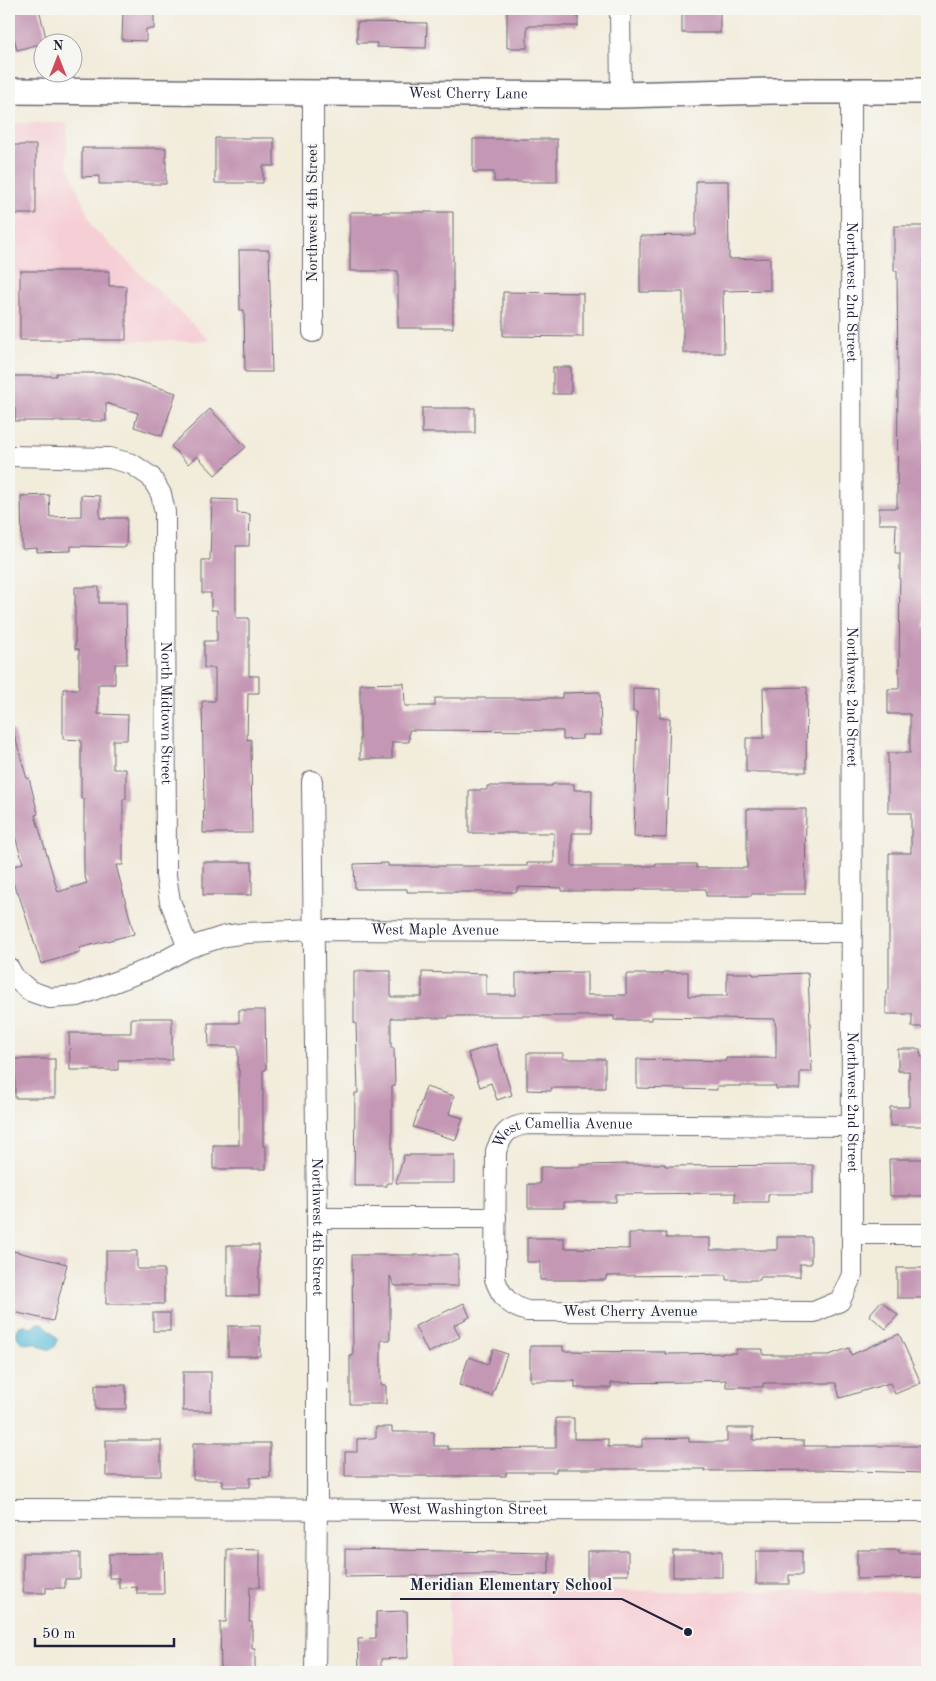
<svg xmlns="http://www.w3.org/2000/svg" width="936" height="1681" font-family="'Old Standard TT',serif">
<rect width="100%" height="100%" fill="#f6f6f2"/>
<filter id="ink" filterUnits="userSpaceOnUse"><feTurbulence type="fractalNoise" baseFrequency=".02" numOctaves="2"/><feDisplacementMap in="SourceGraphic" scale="10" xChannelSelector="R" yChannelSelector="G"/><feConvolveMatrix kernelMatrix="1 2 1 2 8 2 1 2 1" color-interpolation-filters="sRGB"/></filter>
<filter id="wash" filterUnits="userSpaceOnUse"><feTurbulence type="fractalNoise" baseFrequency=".0096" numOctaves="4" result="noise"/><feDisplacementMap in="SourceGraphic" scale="20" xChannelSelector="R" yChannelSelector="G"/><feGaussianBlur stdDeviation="1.12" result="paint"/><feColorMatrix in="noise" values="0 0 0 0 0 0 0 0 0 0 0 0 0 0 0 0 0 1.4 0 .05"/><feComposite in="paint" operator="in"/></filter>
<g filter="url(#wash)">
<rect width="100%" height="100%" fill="#f2ecdb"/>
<g fill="#f6cfd6">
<polygon points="9,123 67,123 67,163 93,228 210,341 9,341"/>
<polygon points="449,1590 927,1592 927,1672 448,1672"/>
</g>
<path fill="#5bbed9" stroke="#3e708a" d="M37 1323H43L58 1339C53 1358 43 1345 33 1343 33 1343 25 1344 25 1344 17 1340 14 1333 20 1326L25 1325 32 1328Z"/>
<g id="blocks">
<g fill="#c497b4">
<polygon points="9,9 39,9 47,42 17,50 9,16"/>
<polygon points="123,9 154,9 154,29 146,29 146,41 122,40"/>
<polygon points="507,9 578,9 578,26 527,26 527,48 507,48"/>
<rect x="682" y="9" width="38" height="24"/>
<polygon points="357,22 427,23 426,48 377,47 377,43 357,43"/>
<polygon points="215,138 274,138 274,166 263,166 263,183 215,183"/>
<polygon points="473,139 557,139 557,182 494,182 494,172 473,172"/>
<rect x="9" y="145" width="27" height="69"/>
<polygon points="82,148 166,148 166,184 99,184 99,176 82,177"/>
<polygon points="696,181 728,181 729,259 770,258 770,290 723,291 724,353 683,353 683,292 640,292 640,236 696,235"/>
<polygon points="350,212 453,212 453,328 398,328 398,271 350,271"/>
<polygon points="894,226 924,226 924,294 927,294 927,324 923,324 924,452 926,452 924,628 927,628 927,1027 912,1027 912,1014 886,1014 886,990 889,990 889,853 911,853 911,813 888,813 888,753 910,753 910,714 888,714 888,689 899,689 900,553 895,553 896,524 879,524 879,508 897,508 898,382 897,271 894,271"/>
<polygon points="239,250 269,250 272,372 245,372 244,310 240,310"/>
<polygon points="20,271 109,271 109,286 126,286 126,340 20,340"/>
<polygon points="503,292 583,293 583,337 503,336"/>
<rect x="553" y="367" width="18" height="27"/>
<polygon points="56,373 113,373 176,393 162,436 134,427 138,413 106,403 106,421 15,421 15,408 9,408 9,376 56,376"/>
<rect x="422" y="408" width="53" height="25"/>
<polygon points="210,409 246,447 215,475 197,456 188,464 171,446"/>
<polygon points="49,495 50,517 81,516 81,495 100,496 100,518 105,518 105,520 106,518 127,518 126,547 71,546 71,551 37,552 37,548 22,549 21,496"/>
<polygon points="212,499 237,500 237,513 250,514 249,546 236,546 236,618 249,618 249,676 259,676 259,693 248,693 247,740 251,739 252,833 203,833 204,800 202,701 215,701 215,668 204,668 204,641 217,641 217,610 211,610 211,593 202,593 202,560 210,560"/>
<polygon points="75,587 99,587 99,603 126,603 127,664 115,664 115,684 98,684 98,714 128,715 127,740 113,740 113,769 126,769 126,799 123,799 123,865 116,865 134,934 79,948 80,952 41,964 18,892 16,892 9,868 23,863 14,833 9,835 9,731 13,730 27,779 29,778 38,814 35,815 58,892 87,883 84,874 84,799 81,799 81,740 63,739 63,689 79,689 79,649 75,649"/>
<polygon points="404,683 405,706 435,706 435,698 562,698 562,693 600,692 601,735 582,735 582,739 563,740 563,731 409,730 409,742 392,742 392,759 360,759 360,684"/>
<polygon points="807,687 806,772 746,772 746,738 764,738 763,688"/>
<polygon points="633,688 660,689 660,718 670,718 666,838 634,837 637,712 633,712"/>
<polygon points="552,784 574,784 574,790 592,790 591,833 572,833 572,866 656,866 656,864 696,864 696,868 747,868 747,809 806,809 805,894 751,894 751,896 706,896 706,889 636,889 636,891 562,891 562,888 517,887 517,892 407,892 407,889 355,889 354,864 388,863 388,866 527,866 527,863 554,863 554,833 469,833 469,790 487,790 487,786 552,786"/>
<rect x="203" y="862" width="49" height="33"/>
<polygon points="354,971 391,971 391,997 422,997 422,972 486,974 486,995 516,995 516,973 587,972 587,995 626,995 626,974 663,974 663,972 688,972 688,996 727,996 727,973 753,973 753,975 808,973 812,1072 800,1072 800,1089 776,1089 776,1086 717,1086 717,1090 637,1088 637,1059 726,1061 726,1058 776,1058 776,1025 775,1025 775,1019 652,1017 652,1020 614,1020 614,1016 448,1016 448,1018 391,1018 391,1048 394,1048 395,1086 392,1086 392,1183 387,1183 387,1186 354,1186 355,1093 358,1093 356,1023 354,1023"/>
<polygon points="239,1010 265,1010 266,1070 263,1070 263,1146 266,1146 266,1169 213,1169 213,1145 239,1145 239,1070 238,1070 238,1047 209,1047 208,1023 239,1023"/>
<polygon points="131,1018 172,1018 172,1060 118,1060 118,1070 70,1070 69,1033 131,1033"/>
<polygon points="496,1044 512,1095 497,1100 491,1083 480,1087 468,1053"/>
<polygon points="898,1049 920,1049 921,1057 927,1057 927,1126 890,1126 890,1107 909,1107 909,1071 898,1071"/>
<polygon points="527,1053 563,1053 563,1059 605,1059 605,1088 551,1088 551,1091 527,1090"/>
<rect x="15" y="1059" width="40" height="39"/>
<polygon points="426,1087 454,1096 449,1114 463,1118 456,1140 413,1127"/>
<polygon points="404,1155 454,1155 454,1183 396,1183"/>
<polygon points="889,1159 927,1159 927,1196 890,1196"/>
<polygon points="632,1164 665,1164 665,1166 813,1165 813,1194 768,1194 768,1202 735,1202 735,1193 616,1194 616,1202 564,1202 564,1208 528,1208 528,1184 540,1184 540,1167 580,1167 580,1165"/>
<polygon points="629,1233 666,1233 666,1238 710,1238 710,1250 777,1250 777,1237 811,1237 811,1264 800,1264 800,1277 760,1277 760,1280 726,1280 726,1275 606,1276 606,1280 540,1280 540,1262 527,1262 527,1238 564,1238 564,1248 629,1249"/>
<rect x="227" y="1245" width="32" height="51"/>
<polygon points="9,1250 67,1264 53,1321 9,1311"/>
<polygon points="106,1251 137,1251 137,1269 164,1269 164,1304 106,1304"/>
<polygon points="352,1255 458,1255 458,1286 395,1286 390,1276 390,1340 381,1340 381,1385 386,1385 386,1404 350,1404 350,1356 353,1356"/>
<rect x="897" y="1268" width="30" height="30"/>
<polygon points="881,1301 898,1315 886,1329 869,1315"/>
<polygon points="464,1303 470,1317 454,1325 460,1337 428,1353 415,1326"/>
<rect x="153" y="1313" width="17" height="18"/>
<rect x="228" y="1326" width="32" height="30"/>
<polygon points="899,1334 921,1383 895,1394 890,1383 840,1398 836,1383 763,1383 763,1387 726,1387 726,1380 691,1381 691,1382 611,1383 611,1388 575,1388 575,1381 530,1381 530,1346 563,1346 563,1351 666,1352 666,1354 736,1353 736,1349 763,1349 763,1355 829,1355 849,1348 851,1355"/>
<polygon points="493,1349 507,1354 492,1396 459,1385 469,1357 488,1364"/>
<rect x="183" y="1372" width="28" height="39"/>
<rect x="95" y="1385" width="31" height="24"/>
<polygon points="556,1418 574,1418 574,1439 608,1439 608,1447 642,1447 642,1439 689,1438 689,1442 727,1442 727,1428 753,1428 753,1440 804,1441 804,1446 924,1446 924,1473 822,1470 705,1471 705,1469 556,1469 556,1472 506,1472 506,1476 345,1476 345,1452 357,1452 357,1439 376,1438 376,1427 392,1427 392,1432 434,1432 434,1446 448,1446 448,1449 556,1448"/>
<rect x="106" y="1440" width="55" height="36"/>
<polygon points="193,1443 270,1443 270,1477 250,1478 250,1487 223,1487 223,1480 193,1480"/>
<polygon points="227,1549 260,1550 260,1587 250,1587 249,1622 252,1622 252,1649 255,1649 255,1672 221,1672 220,1622 226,1622"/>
<polygon points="345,1549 549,1553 549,1574 345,1577"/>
<polygon points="857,1550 899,1550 899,1553 927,1553 927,1577 857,1579"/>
<polygon points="587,1551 628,1551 628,1575 610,1575 610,1582 587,1582"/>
<rect x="673" y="1551" width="49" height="26"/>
<polygon points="756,1551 802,1551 802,1575 789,1575 789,1584 756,1584"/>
<polygon points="23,1553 80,1553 80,1579 65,1579 65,1588 46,1588 46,1593 23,1593"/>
<polygon points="163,1553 164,1594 137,1594 137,1587 119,1588 119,1578 109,1578 109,1554"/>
<polygon points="407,1611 408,1658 381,1659 381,1668 359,1668 358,1639 376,1638 376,1612"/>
</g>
</g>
</g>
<g filter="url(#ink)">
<use href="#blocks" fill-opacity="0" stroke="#6b6973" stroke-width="1"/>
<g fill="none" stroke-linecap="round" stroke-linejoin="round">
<g stroke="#6b6973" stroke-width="22">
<g id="minor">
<polyline points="620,9 621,95"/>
<path id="s1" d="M851 91 852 1234V1275L840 1301 814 1312 527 1311C509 1306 501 1296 495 1279L496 1151C503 1133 508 1127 527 1124L852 1126"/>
<polyline points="313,332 313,93"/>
<path id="s2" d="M9 456 110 458 132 464 151 477 161 494 165 512 166 876 170 901 188 948"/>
<path id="s3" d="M312 781 317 1218V1509L315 1672"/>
<path id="s4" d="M9 968 14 977 30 991 50 998 78 996 151 968 188 948 225 936 246 933 313 930 852 932"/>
<polyline points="317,1218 496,1218"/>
<polyline points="852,1234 927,1234"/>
<path id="s5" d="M9 1509 927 1511"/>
</g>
</g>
<g stroke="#6b6973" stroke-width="28">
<g id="major">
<path id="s6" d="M9 91 621 95 773 91H927"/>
</g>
</g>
<use href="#minor" stroke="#fff" stroke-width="20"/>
<use href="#major" stroke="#fff" stroke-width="25"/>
</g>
</g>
<g text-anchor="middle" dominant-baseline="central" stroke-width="4.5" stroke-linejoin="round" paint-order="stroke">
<g font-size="15" fill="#22223b" stroke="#f6f6f2">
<text stroke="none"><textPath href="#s6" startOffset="459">West Cherry Lane</textPath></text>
<text transform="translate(313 213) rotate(-90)">Northwest 4th Street</text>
<text stroke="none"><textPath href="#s1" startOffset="201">Northwest 2nd Street</textPath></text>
<text stroke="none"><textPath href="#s1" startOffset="606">Northwest 2nd Street</textPath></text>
<text stroke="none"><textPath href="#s2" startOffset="386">North Midtown Street</textPath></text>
<text stroke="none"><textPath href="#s4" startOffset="450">West Maple Avenue</textPath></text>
<text stroke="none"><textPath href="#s1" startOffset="1011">Northwest 2nd Street</textPath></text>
<text stroke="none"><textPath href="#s1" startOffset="1780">West Camellia Avenue</textPath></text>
<text stroke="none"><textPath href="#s3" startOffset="446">Northwest 4th Street</textPath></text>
<text x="630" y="1312">West Cherry Avenue</text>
<text stroke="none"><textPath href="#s5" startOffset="459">West Washington Street</textPath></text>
</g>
</g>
<path fill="none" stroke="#22223b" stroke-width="2" d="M688 1632L622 1599H400"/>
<circle fill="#22223b" stroke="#f6f6f2" stroke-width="2" cx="688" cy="1632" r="5"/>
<g font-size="16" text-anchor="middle" font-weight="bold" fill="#22223b" stroke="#f6f6f2" stroke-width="4.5" stroke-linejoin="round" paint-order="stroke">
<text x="511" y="1590">Meridian Elementary School</text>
</g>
<rect width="936" height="1681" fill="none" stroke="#f6f6f2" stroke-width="30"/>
<g transform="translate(58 58)"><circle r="24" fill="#f6f6f2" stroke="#a1a1a9"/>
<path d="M0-4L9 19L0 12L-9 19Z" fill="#d1495b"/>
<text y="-8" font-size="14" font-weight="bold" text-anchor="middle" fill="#22223b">N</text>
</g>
<path d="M35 1638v8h139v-8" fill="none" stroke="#22223b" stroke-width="2.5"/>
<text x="42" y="1638" font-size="15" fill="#22223b" stroke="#f6f6f2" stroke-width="4" paint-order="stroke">50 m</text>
</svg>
